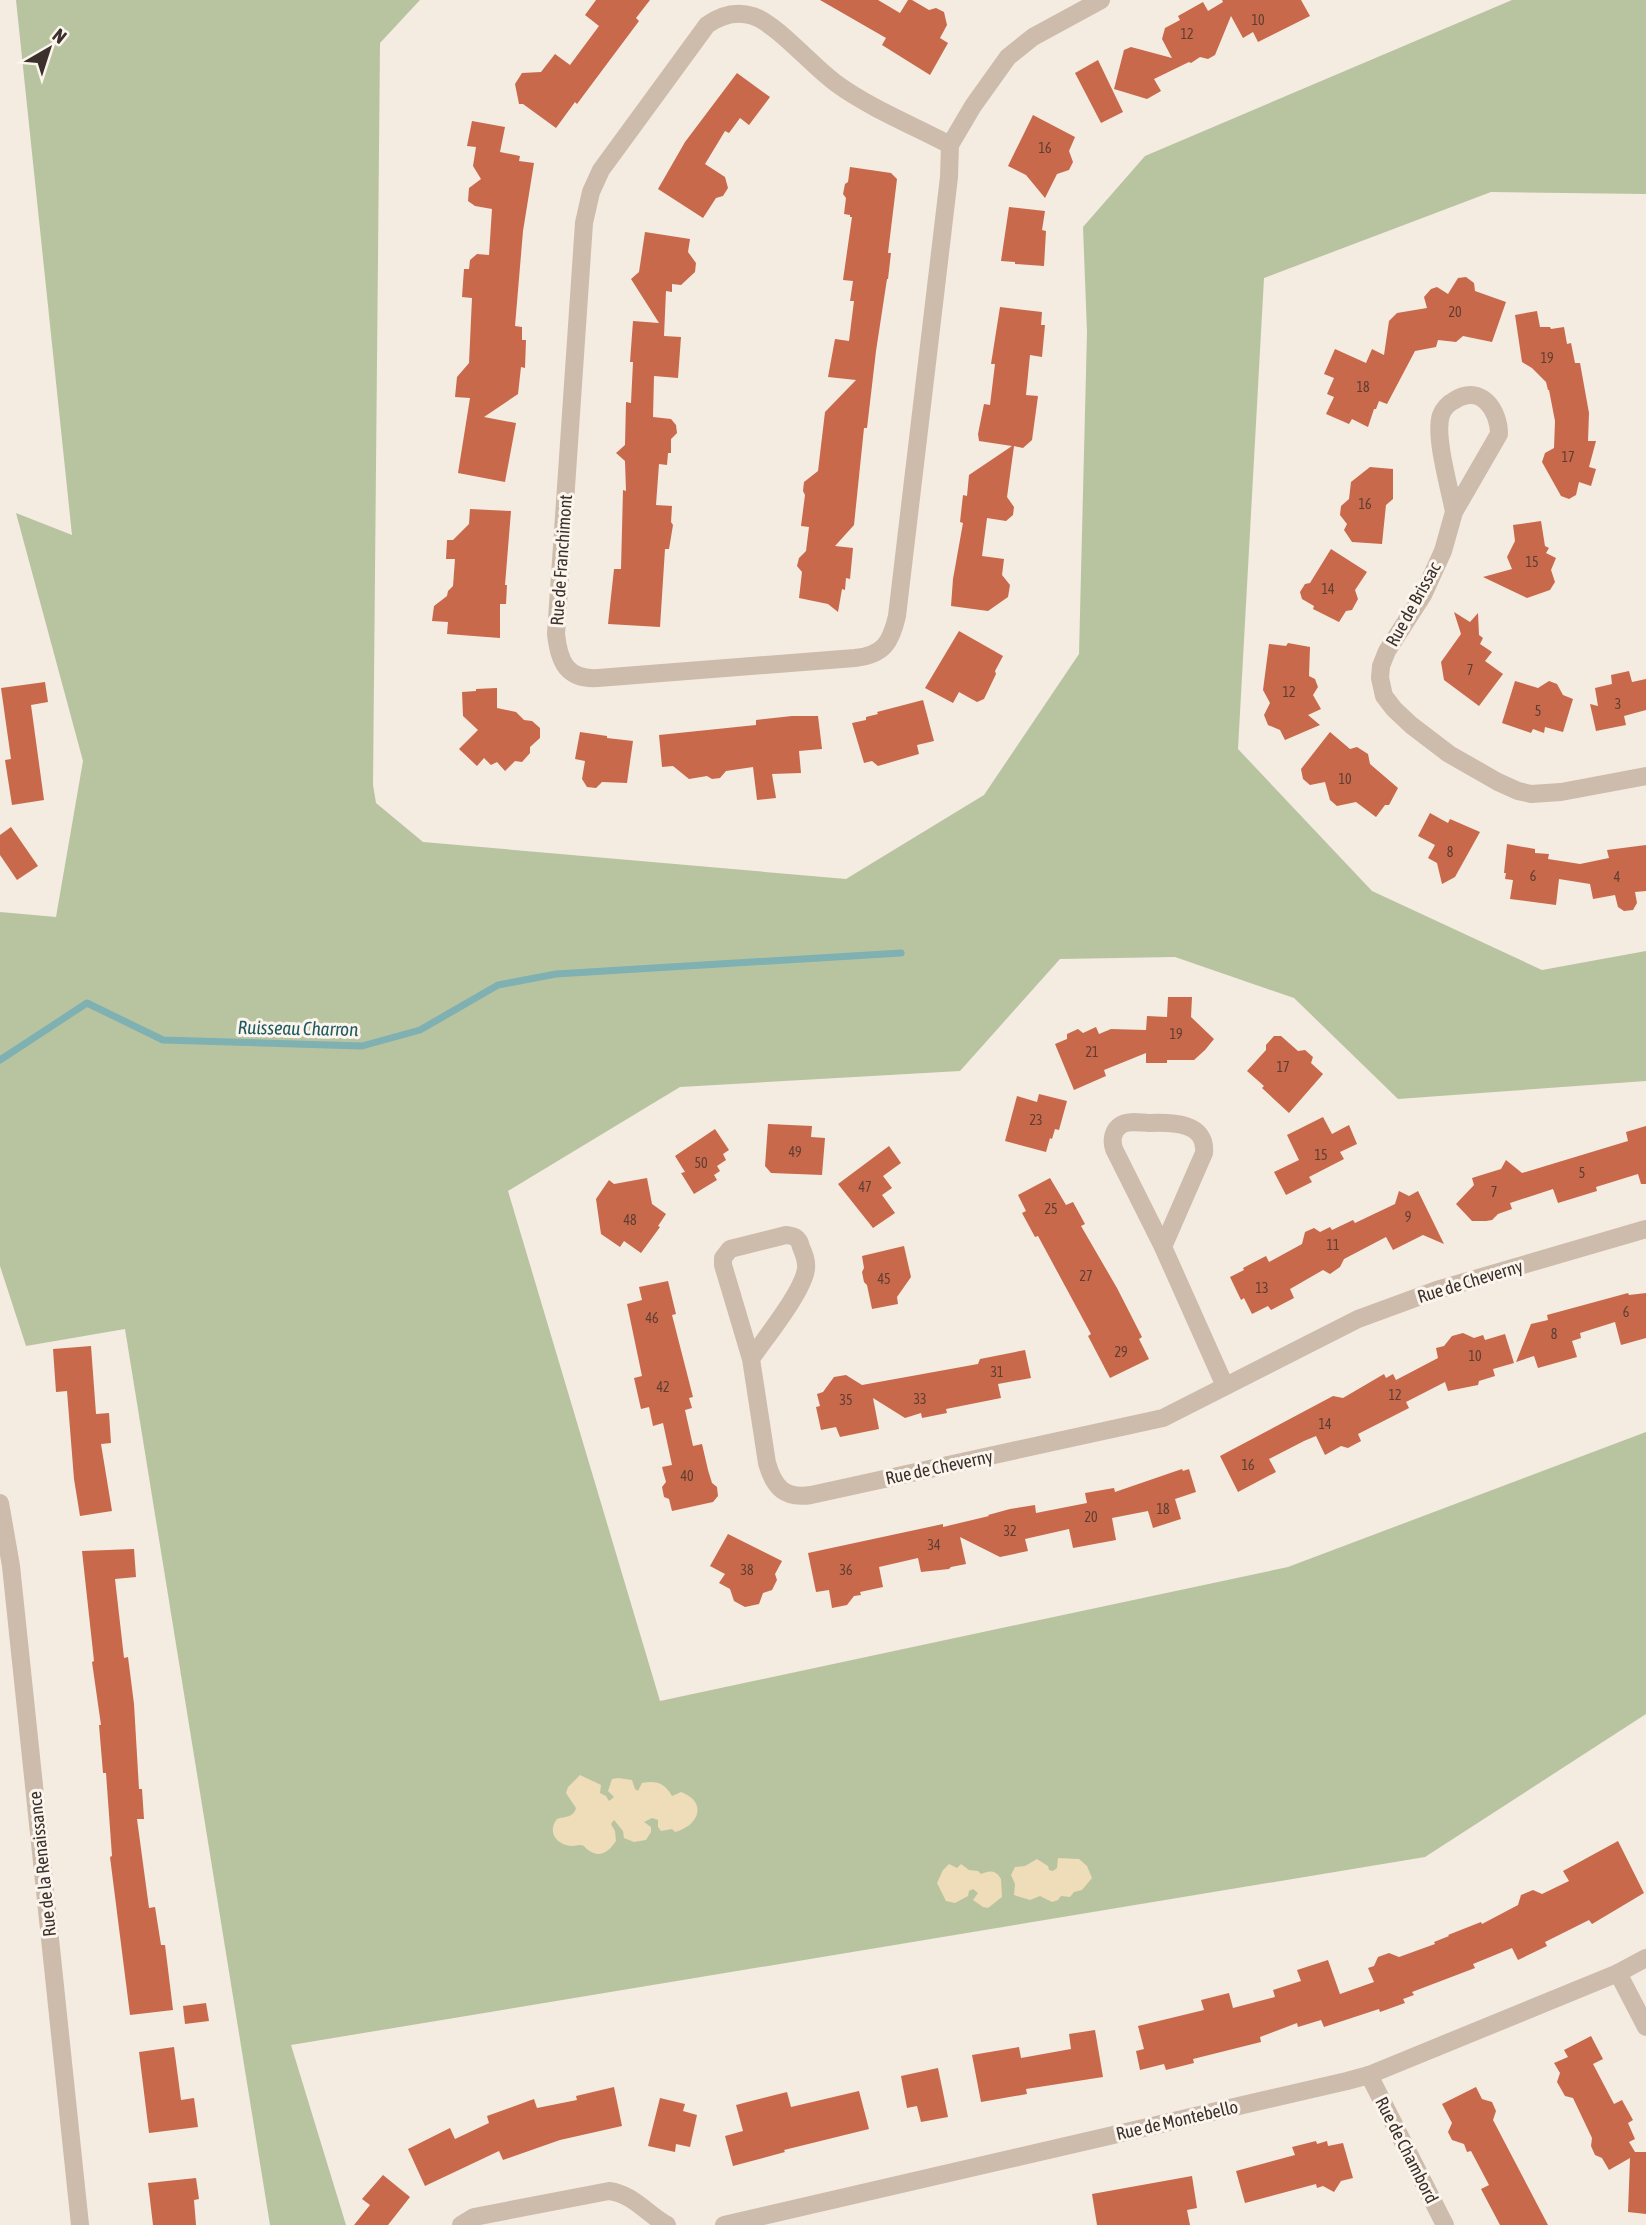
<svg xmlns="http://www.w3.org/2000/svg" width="1646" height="2225" font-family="'Asap Condensed',sans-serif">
<rect width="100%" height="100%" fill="#f4ebe1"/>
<polygon fill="#b8c4a0" points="16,0 420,0 380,43 373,785 376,803 423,842 846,879 984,795 1079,654 1087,332 1083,227 1145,156 1512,0 1646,0 1646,194 1491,192 1264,278 1238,749 1372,891 1542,970 1646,951 1646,1081 1398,1099 1294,998 1175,957 1060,959 960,1071 680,1087 508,1191 660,1701 1288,1567 1646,1432 1646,1714 1425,1857 291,2045 346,2225 270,2225 125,1329 26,1346 0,1266 0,912 56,917 83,761 16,513 72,535"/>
<g fill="#efdcb8">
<path d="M580 1775 601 1785 600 1793 606 1796 609 1801 614 1797 608 1791 612 1779 618 1778 632 1780 635 1789 638 1791 642 1783C656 1780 665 1783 672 1796L681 1792C708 1802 699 1826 675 1832L672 1829 661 1831 658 1827V1820L652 1818 644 1822 651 1827V1832L646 1840 634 1842 624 1838 623 1831 614 1820 611 1824 615 1831 616 1841C609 1851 601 1859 588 1850 586 1849 585 1847 584 1846 579 1844 577 1846 572 1846 556 1845 547 1832 557 1819 566 1816 573 1818 576 1808L566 1793 568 1787Z"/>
<polygon points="1058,1858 1079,1859 1087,1866 1092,1878 1082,1890 1074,1892 1070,1897 1061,1896 1058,1900 1052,1902 1040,1896 1030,1900 1014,1895 1015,1884 1011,1875 1015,1867 1025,1866 1037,1859 1048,1866 1049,1870 1053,1871 1057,1868"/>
<path d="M949 1864 957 1868 961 1864 969 1870 978 1871 981 1874C990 1870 996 1870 1001 1879L1002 1897 988 1908 983 1907 973 1900 978 1893 973 1889 969 1891 968 1896 955 1903 946 1901 937 1883 943 1870Z"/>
</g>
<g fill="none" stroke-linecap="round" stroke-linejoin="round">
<polyline stroke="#7fb0b2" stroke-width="7" points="0,1060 87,1003 163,1040 362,1046 420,1030 498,985 556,974 901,953"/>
</g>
<g fill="#c8694b">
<polygon points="596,0 650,0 636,18 639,21 577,104 575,102 556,128 523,104 519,104 515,84 522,73 541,72 555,54 570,65 599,26 585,15"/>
<polygon points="820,0 878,0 900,13 908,0 912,0 929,10 936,8 944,12 947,25 940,38 948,43 930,75 882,45 886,38"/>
<polygon points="1222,0 1301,0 1310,16 1258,42 1253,32 1243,38 1231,16 1215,55 1208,59 1200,57 1191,63 1189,62 1154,79 1161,91 1147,99 1114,89 1124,50 1131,47 1172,58 1162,39 1165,28 1180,20 1178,16 1203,2 1208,11 1223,2"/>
<polygon points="1098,60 1123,112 1101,123 1075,73"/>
<polygon points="737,73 770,97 749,125 740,118 729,133 725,131 705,164 725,177 728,188 723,196 716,198 703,218 658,189 685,142"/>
<polygon points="1033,115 1075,137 1069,151 1073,162 1069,170 1057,174 1045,198 1026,175 1008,166"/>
<polygon points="472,121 505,127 500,152 520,156 519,161 534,163 523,231 515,326 522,327 522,340 526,340 525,368 521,367 518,394 484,417 516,423 505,482 458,473 470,398 455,397 457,377 469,363 472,298 462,297 464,269 469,269 470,260 477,254 489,255 492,209 475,206 468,201 469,188 481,179 473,166 476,147 467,146"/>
<polygon points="850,167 891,173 897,179 888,253 891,253 888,279 887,279 876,351 867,428 864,428 854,525 835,546 853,548 850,579 846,578 845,590 842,589 838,612 828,604 799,598 802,572 797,566 799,558 806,551 809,527 801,526 805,495 803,491 804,482 818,471 825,412 856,380 828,377 835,339 849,341 854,301 850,301 853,281 843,280 852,217 850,217 850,215 844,214 846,198 843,194 845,184 848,182"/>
<polygon points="1009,207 1045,211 1042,230 1046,231 1044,266 1015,264 1015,262 1001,261"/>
<polygon points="645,232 690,239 688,252 696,263 695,272 681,285 672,284 672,292 666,291 664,336 681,337 678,378 654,376 653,417 671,419 676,425 677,433 671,439 671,453 668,453 667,465 659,464 656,505 672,506 671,522 673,525 669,549 665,549 660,627 608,624 614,569 621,569 623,490 626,491 625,461 616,453 625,445 626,402 631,403 633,362 630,362 633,321 659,323 631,279 639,272"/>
<polygon points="1466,277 1474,283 1475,291 1506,302 1492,342 1463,336 1456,342 1438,340 1436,347 1415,351 1387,404 1379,401 1376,409 1374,409 1368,427 1352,419 1349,424 1326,414 1334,397 1327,394 1334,378 1324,374 1335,349 1366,363 1372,349 1384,355 1389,321 1397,313 1427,308 1424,297 1431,289 1437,287 1448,294 1458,278"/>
<polygon points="1000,307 1042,312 1041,325 1045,325 1042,357 1030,355 1026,395 1038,396 1032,440 1023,448 1014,446 1007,497 1014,507 1013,515 1006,521 987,518 982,556 1004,559 1002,575 1010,585 1008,597 988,611 951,606 953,579 963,523 960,522 963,495 967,496 969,475 1012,446 979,441 978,434 984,404 990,405 995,364 991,364"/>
<polygon points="1537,311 1540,327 1550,327 1551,329 1564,327 1567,344 1571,343 1575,363 1580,363 1589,413 1588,441 1596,441 1589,467 1596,469 1591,486 1579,482 1576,495 1569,499 1561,496 1542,462 1545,453 1554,448 1555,421 1549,390 1548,390 1546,382 1532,368 1522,362 1515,315"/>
<polygon points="1370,467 1393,469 1393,499 1386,505 1382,544 1352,542 1344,530 1347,524 1340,515 1341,506 1349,499 1351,482"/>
<polygon points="470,509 511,511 505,585 507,585 506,604 500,604 500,638 447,634 448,622 432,621 434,606 447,596 448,591 453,586 455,559 446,559 447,540 453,540 469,524"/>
<polygon points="1541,521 1545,546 1549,548 1546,553 1556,558 1551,570 1555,582 1550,590 1527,598 1483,577 1512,569 1507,557 1515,541 1513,525"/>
<polygon points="1331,549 1367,572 1355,590 1358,599 1352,610 1346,611 1339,622 1313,609 1314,606 1302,599 1300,592 1305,584 1310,583"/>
<polygon points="1454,612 1470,622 1478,613 1479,635 1483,638 1480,644 1492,652 1485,661 1503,674 1479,706 1444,680 1441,662 1461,634"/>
<polygon points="959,631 1003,656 995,671 996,674 984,699 977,702 959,692 953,703 925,688"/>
<polygon points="1288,643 1310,647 1309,676 1315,679 1318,687 1313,695 1321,709 1308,715 1320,725 1285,740 1280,730 1268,725 1264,715 1270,703 1263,690 1269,644 1286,646"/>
<polygon points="1629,671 1632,682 1646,679 1646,710 1624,716 1626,725 1596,731 1590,704 1598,706 1595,688 1612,684 1611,675"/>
<polygon points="1515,681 1538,688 1549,681 1557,684 1563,695 1573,699 1563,732 1545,727 1544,733 1533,729 1531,733 1502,723"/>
<polygon points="45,682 48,702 31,705 44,800 12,805 5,760 11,759 1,688"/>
<polygon points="497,688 497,708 516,712 524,720 532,721 540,728 540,738 530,747 530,753 522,762 515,761 505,771 497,762 491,765 484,758 477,766 459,749 478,730 463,716 462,692 476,691 476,689"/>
<polygon points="923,700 934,741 917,745 919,754 878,766 872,761 864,763 852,723 866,720 866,717 878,714 877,712"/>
<polygon points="792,716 818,716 822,749 799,751 801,773 772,774 776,798 757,800 753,767 726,771 720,778 712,779 707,776 689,779 673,766 662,767 659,735 756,725 756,720"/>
<polygon points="580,732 607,736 607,738 633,741 627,783 602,782 596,788 587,787 582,779 585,761 575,759"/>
<polygon points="1330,732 1350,749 1357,747 1368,754 1370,764 1398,788 1389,805 1385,805 1376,817 1356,802 1337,806 1330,800 1325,782 1310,785 1303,779 1301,769"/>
<polygon points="1430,813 1448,823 1450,819 1480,832 1455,877 1442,884 1437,863 1428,858 1435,845 1418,836"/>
<polygon points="11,827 38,866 17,880 0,855 0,835"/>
<polygon points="1507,844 1535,849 1535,853 1549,854 1548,859 1580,864 1609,858 1607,850 1646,845 1646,891 1635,892 1637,903 1633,910 1624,911 1618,907 1615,895 1593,899 1590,884 1559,879 1556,905 1510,899 1513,880 1505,879 1506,873 1504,873"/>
<polygon points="1168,997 1192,997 1191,1017 1214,1039 1205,1050 1194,1060 1167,1060 1167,1063 1146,1063 1146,1053 1104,1070 1106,1076 1074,1090 1055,1044 1067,1039 1067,1034 1078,1029 1083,1033 1096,1027 1099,1034 1111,1029 1146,1030 1147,1016 1167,1017"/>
<polygon points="1274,1036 1281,1036 1298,1051 1305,1050 1313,1057 1311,1063 1323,1074 1289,1113 1262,1088 1264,1086 1247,1071 1266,1050 1266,1045"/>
<polygon points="1039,1094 1067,1101 1059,1130 1055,1129 1052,1139 1050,1138 1046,1152 1005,1141 1017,1096 1037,1102"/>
<polygon points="1323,1117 1332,1134 1349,1125 1357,1144 1340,1152 1344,1159 1309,1177 1312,1182 1286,1195 1274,1172 1299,1160 1287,1135"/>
<polygon points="768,1124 812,1126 811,1137 825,1138 822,1175 771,1173 765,1166"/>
<polygon points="1646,1126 1646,1184 1641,1184 1638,1174 1596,1187 1597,1191 1558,1203 1553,1189 1510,1203 1512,1209 1498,1214 1492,1220 1486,1221 1472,1221 1456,1204 1474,1185 1472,1178 1501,1169 1506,1160 1522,1173 1628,1141 1626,1132"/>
<polygon points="715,1129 729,1150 723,1154 726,1160 717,1166 720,1171 714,1175 717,1180 694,1194 681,1173 685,1172 675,1156"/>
<polygon points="889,1146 901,1163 883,1176 892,1188 882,1195 895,1213 873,1228 838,1184"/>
<polygon points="647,1178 652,1204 666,1214 658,1226 660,1227 641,1253 624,1241 620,1247 601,1234 596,1199 609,1180 614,1184"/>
<polygon points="1050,1178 1066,1205 1073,1202 1085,1224 1081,1226 1117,1288 1142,1337 1139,1339 1149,1359 1110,1378 1088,1336 1091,1334 1038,1236 1035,1237 1022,1213 1026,1211 1018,1195"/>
<polygon points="1399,1191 1409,1196 1418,1191 1444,1244 1423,1235 1393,1250 1386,1237 1344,1259 1340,1267 1330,1274 1323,1270 1290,1289 1294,1298 1271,1310 1268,1306 1252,1314 1244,1298 1241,1300 1230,1277 1244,1270 1243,1268 1266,1256 1269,1262 1302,1244 1305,1232 1314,1228 1320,1232 1330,1227 1332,1230 1353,1220 1355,1223 1395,1204"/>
<polygon points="904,1246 911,1277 897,1297 898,1304 872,1309 867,1285 864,1282 862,1272 864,1268 862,1256"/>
<polygon points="668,1281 676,1314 672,1315 693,1397 689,1398 692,1408 685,1410 693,1446 702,1444 708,1470 712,1483 717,1487 718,1496 713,1502 672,1511 669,1499 664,1497 662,1487 666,1482 662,1467 672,1465 663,1423 653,1426 649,1407 641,1409 634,1378 642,1376 627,1304 642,1300 639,1287"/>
<polygon points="1628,1293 1629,1295 1646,1293 1646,1338 1621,1345 1615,1322 1580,1333 1581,1338 1572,1341 1577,1357 1538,1368 1534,1356 1516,1362 1531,1324 1548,1320 1547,1315"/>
<polygon points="1463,1333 1474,1338 1483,1335 1485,1340 1505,1334 1514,1363 1493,1369 1495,1376 1479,1381 1478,1385 1448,1391 1445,1382 1406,1402 1409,1408 1358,1434 1361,1441 1348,1448 1341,1446 1325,1455 1316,1436 1304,1441 1269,1459 1276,1472 1238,1492 1220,1456 1333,1396 1343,1398 1384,1374 1386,1378 1393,1374 1396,1380 1438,1358 1436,1348 1444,1346 1452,1336"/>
<polygon points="91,1346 96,1414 109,1413 111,1443 101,1444 112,1511 80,1516 74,1479 67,1391 56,1392 53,1349"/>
<polygon points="1025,1350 1031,1378 998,1384 1001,1398 946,1409 947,1413 922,1418 921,1413 905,1418 873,1398 879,1429 840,1437 836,1427 821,1430 816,1407 820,1406 817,1394 823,1392 834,1377 846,1375 862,1385 978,1364 980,1359"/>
<polygon points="1182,1469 1183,1471 1189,1469 1196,1492 1175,1499 1181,1519 1153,1528 1148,1511 1112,1518 1116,1540 1073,1548 1069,1529 1025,1539 1028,1551 1000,1557 960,1537 966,1564 951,1567 949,1569 921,1572 918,1558 879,1567 883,1587 860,1592 861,1595 854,1596 847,1605 832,1608 829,1590 816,1592 808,1553 943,1524 943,1527 989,1516 988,1515 1010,1509 1035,1505 1036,1513 1087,1503 1085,1493 1114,1488 1115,1492"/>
<polygon points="728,1534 782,1561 775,1574 777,1580 772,1590 763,1593 759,1604 745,1607 734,1601 730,1589 719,1583 725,1574 710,1566"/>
<polygon points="134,1549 136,1577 115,1579 124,1658 128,1657 134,1704 139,1789 142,1789 144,1819 137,1819 149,1908 155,1907 161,1945 165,1945 173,2010 130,2015 110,1857 112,1856 106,1773 103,1773 99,1725 101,1725 92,1662 94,1661 82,1551"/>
<polygon points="1618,1841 1644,1893 1592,1924 1589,1920 1545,1942 1547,1946 1518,1960 1512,1948 1473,1964 1475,1968 1412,1992 1414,1995 1403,1999 1405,2003 1380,2012 1379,2009 1324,2027 1321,2020 1298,2027 1297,2023 1260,2037 1261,2042 1193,2059 1194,2063 1166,2070 1164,2064 1140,2070 1136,2051 1144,2049 1138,2026 1204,2010 1201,2000 1229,1993 1233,2008 1275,1997 1273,1990 1301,1981 1297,1970 1328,1960 1340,1994 1374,1982 1368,1968 1374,1966 1378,1957 1389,1953 1399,1957 1435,1944 1434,1942 1449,1936 1448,1935 1481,1922 1482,1924 1518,1905 1521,1895 1533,1890 1542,1894 1569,1881 1563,1871"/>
<polygon points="206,2003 209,2021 185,2024 183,2006"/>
<polygon points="1095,2030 1103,2077 1026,2089 1027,2094 981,2102 972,2055 1019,2047 1021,2058 1071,2049 1069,2034"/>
<polygon points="1591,2036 1603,2059 1593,2064 1614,2104 1622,2100 1633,2120 1628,2123 1635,2139 1629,2142 1635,2152 1646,2152 1646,2214 1628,2212 1630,2158 1609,2170 1602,2158 1595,2155 1591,2146 1592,2138 1573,2098 1565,2096 1557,2082 1560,2073 1554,2063 1568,2057 1564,2050"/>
<polygon points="174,2047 181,2100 194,2098 198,2127 149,2133 139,2052"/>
<polygon points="938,2068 948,2117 921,2122 917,2106 907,2108 901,2076"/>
<polygon points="614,2087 622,2126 560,2140 503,2160 499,2151 425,2186 408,2149 450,2128 455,2139 489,2123 487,2116 534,2099 537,2108 577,2100 576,2096"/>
<polygon points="1476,2087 1482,2099 1492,2102 1496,2111 1493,2120 1548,2225 1500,2225 1481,2189 1489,2185 1471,2151 1467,2152 1464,2144 1452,2140 1448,2132 1452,2123 1442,2104"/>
<polygon points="859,2091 869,2129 784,2150 785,2152 733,2166 725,2136 743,2131 736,2105 787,2092 791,2107"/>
<polygon points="660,2098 685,2104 683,2111 697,2115 690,2147 676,2144 675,2152 648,2146"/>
<polygon points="1316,2141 1317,2144 1327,2141 1328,2146 1343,2143 1353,2178 1341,2181 1334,2192 1323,2186 1317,2188 1316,2184 1245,2203 1236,2171 1295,2155 1292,2147"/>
<polygon points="383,2175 410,2197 388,2225 354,2225 370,2205 362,2199"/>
<polygon points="1192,2176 1197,2208 1187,2210 1190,2225 1097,2225 1092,2194"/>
<polygon points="196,2178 199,2199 194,2200 196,2225 153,2225 148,2183"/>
</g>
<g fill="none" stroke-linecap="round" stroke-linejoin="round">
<g stroke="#cdbbac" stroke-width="18">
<path d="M950 145C914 126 870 108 837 84 814 68 777 24 753 16 737 11 721 15 707 25L601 170 591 192 584 223 556 634C559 662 567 680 598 678L855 658C884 655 891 642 897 616L949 177 950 145 973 106 1008 57 1033 37 1101 0"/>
<path d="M1454 512C1450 489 1434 436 1441 415 1443 409 1449 403 1455 400 1481 384 1499 410 1499 434L1454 512 1443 551 1423 595 1387 651 1381 666 1380 678 1384 696 1394 709 1411 725 1449 754 1498 782 1518 791 1531 794 1561 792 1646 776"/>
<path d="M1163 1247 1204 1153C1207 1122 1171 1122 1149 1123 1141 1123 1129 1120 1121 1125 1113 1130 1111 1140 1114 1149L1163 1247 1225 1386"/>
<path d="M751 1359C765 1338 803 1292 806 1269 807 1261 804 1254 801 1247 799 1238 795 1236 786 1235L730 1249 723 1258V1265L751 1359 767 1463C774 1488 785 1499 811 1495L1163 1418 1358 1319 1437 1290 1646 1229"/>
<polyline points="0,1503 11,1566 80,2225"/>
<polyline points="1618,1973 1646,2027"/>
<polyline points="1369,2075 1445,2225"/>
<path d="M461 2225 474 2217 609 2191C633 2194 647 2214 667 2225"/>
<polyline points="724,2225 1347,2081 1369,2075 1618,1973 1646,1958"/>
</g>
</g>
<g text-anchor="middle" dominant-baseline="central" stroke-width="6" stroke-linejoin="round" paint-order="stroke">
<g font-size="14" fill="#5e3e33">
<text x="1258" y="20">10</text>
<text x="1187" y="34">12</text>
<text x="1045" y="148">16</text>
<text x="1455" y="312">20</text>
<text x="1547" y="358">19</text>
<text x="1363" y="387">18</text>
<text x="1568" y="457">17</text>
<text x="1365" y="504">16</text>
<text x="1532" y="562">15</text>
<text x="1328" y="589">14</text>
<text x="1470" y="670">7</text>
<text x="1289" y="692">12</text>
<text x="1618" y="704">3</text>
<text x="1538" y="711">5</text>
<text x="1345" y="779">10</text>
<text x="1450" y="852">8</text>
<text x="1533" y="876">6</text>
<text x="1617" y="877">4</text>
<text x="1176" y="1034">19</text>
<text x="1092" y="1052">21</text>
<text x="1283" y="1067">17</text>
<text x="1036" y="1120">23</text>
<text x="795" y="1152">49</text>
<text x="1321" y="1155">15</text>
<text x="701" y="1163">50</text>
<text x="1582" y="1173">5</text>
<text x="865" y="1187">47</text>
<text x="1494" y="1192">7</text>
<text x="1051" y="1209">25</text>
<text x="1408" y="1217">9</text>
<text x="630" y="1220">48</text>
<text x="1333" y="1245">11</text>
<text x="1086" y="1276">27</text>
<text x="884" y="1279">45</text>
<text x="1262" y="1288">13</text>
<text x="1626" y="1312">6</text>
<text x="652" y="1318">46</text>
<text x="1554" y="1334">8</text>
<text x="1121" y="1352">29</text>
<text x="1475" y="1356">10</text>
<text x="997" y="1372">31</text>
<text x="663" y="1387">42</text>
<text x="1395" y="1395">12</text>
<text x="920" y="1399">33</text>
<text x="846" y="1400">35</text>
<text x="1325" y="1424">14</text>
<text x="1248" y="1465">16</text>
<text x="687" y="1476">40</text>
<text x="1163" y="1509">18</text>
<text x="1091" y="1517">20</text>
<text x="1010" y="1531">32</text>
<text x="934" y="1545">34</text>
<text x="747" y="1570">38</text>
<text x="846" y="1570">36</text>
</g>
<g font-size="18" fill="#3b302b" stroke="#fbf5ee">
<text transform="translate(561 560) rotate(-86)">Rue de Franchimont</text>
<text transform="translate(1413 604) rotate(-61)">Rue de Brissac</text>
<text transform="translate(1470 1281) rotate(-17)">Rue de Cheverny</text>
<text transform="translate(939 1467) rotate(-12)">Rue de Cheverny</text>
<text transform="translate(42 1864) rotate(-96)">Rue de la Renaissance</text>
<text transform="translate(1177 2120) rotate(-13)">Rue de Montebello</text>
<text transform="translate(1407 2150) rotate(63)">Rue de Chambord</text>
</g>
<g font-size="19" font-style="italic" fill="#1f5a5e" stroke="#fbf5ee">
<text transform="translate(298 1028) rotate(1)">Ruisseau Charron</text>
</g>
</g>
<g transform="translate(49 49) rotate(39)" stroke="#fbf5ee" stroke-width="5" paint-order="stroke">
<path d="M0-5L12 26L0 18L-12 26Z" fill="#3b302b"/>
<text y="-10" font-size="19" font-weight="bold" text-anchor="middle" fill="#3b302b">N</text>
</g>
</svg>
